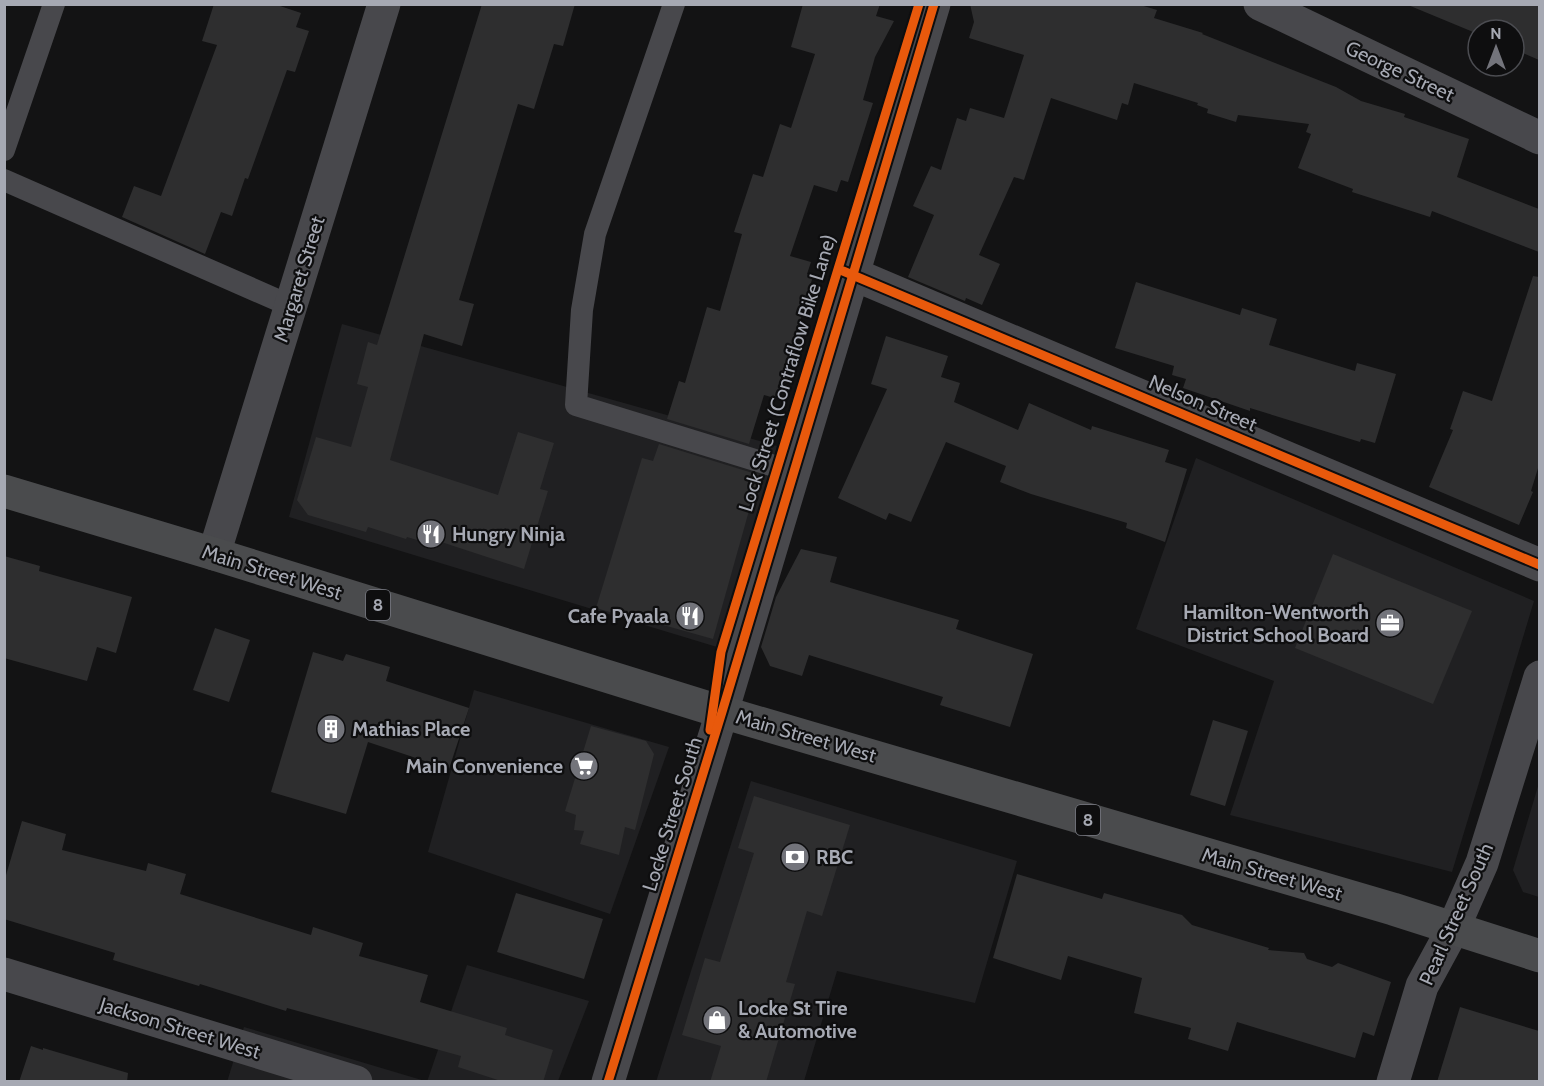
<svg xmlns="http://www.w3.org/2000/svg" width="1544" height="1086" font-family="Cabin,sans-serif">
<rect width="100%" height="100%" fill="#131314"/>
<g fill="#202022">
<polygon points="342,324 777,446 717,647 289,517"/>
<polygon points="1196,458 1534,601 1452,872 1230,815 1274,681 1136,629"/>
<polygon points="474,690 669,747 610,914 428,852"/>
<polygon points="751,781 1017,861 975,1003 837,971 804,1081 656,1082"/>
<polygon points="1539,783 1539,897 1523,892 1513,870"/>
<polygon points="467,965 589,1001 558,1081 427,1082"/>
<polygon points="244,1027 425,1081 227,1082"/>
</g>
<g fill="#2e2e2f">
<polygon points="214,4 274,4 301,13 296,27 309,31 295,72 287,70 248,179 245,178 232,216 221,212 205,254 122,217 134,186 161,196 217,45 202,41"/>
<polygon points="482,4 575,4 563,46 554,44 534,109 518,104 459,300 474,304 462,346 424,334 390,460 498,495 518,432 554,443 540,489 548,491 524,569 426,537 424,542 407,537 406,539 368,527 366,532 308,515 297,500 316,437 351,447 368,387 357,384 368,342 377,345"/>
<polygon points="803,4 880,4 876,16 894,21 875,57 863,100 873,103 848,182 841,180 837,192 814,185 790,256 811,262 807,274 813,276 778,399 764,395 749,444 667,419 679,381 685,383 707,307 720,311 742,234 734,232 753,174 763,177 780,124 791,128 815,54 791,47"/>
<polygon points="970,4 1137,4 1157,10 1154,18 1203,33 1202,34 1336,87 1361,101 1405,114 1404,117 1469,139 1457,177 1539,209 1539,252 1432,211 1430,217 1352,192 1353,189 1298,168 1311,134 1306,132 1309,124 1238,115 1236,122 1207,113 1208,109 1197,105 1198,103 1134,83 1128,105 1122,103 1117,120 1051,98 1024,180 1014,177 979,255 1000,264 982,305 966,298 965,301 908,277 934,215 913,206 931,166 941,170 957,118 966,121 970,108 1004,118 1024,55 969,38 974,22"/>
<polygon points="1539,4 1539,60 1514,49 1514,30 1478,30 1478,34 1408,5"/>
<polygon points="1533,276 1539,277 1539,465 1531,491 1533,492 1519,525 1429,487 1453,430 1450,429 1463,391 1492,401"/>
<polygon points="1136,282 1240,315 1242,308 1277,319 1269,345 1355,371 1357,363 1396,374 1375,443 1361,439 1360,442 1250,408 1250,411 1183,388 1186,379 1172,375 1174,366 1115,348"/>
<polygon points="886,336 948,356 941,377 960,383 954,402 1018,430 1029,403 1091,430 1092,426 1169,450 1165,462 1187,469 1165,542 1126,528 1127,523 1031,494 1000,482 1006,466 946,442 911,522 889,513 886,520 838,498 887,389 871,384"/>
<polygon points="659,444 759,475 713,639 649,621 648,623 596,608 642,458 653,461"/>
<polygon points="801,549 837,557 830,582 959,620 956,629 1033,654 1010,727 940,705 943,697 809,655 802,676 770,666 761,647 776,597"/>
<polygon points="1333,554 1472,611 1433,704 1295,648"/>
<polygon points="4,556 40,566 39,571 132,597 116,653 97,647 87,681 4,658"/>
<polygon points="215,628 250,640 229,702 193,690"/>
<polygon points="313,652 343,661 346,654 390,667 386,681 469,708 449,769 368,742 346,814 271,792"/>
<polygon points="1213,720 1248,731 1225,806 1190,795"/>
<polygon points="591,726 646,741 654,754 635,830 625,827 619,855 580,844 584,831 574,830 576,815 565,811"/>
<polygon points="754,796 850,825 822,916 807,911 786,982 795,984 766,1082 710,1082 721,1046 682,1035 705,958 720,962 754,853 738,848"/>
<polygon points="22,821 66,834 62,850 146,871 148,863 186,874 180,894 311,935 313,927 363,943 359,956 428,975 420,1002 507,1028 505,1035 553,1050 543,1082 504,1082 458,1067 461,1056 287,1008 286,1011 200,984 199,986 159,974 113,960 115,953 4,919 4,882"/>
<polygon points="1017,874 1102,899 1104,893 1182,915 1192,925 1269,948 1268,950 1304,953 1307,959 1332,967 1338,963 1391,982 1374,1036 1363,1032 1355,1058 1237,1022 1228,1051 1188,1039 1191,1028 1134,1013 1142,978 1068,956 1061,980 993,958"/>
<polygon points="516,893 603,919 584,979 497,952"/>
<polygon points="1460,1007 1539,1031 1539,1082 1437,1082"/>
<polygon points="31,1046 43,1050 43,1048 128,1073 127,1082 19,1082"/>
</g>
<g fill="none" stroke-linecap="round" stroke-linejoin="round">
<g stroke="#48484c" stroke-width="22">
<polyline points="674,4 595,234 582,310 576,405 794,472"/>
<polyline points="4,150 54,4"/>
<polyline points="4,180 291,306"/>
</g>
<g stroke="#48484c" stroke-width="33">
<polyline points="1260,4 1540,138"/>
<polyline points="853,274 1540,565"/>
<polyline points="214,554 384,4"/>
<polyline points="722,712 934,4"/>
<polyline points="4,974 356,1082"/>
<polyline points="1393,1082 1422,986 1453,929 1482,863 1540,677"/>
</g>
<polyline stroke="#48484c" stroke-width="33" points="608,1082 722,712"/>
<polyline stroke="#4a4b4d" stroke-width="33" points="4,491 214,554 722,712 1393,909 1540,956"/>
<g stroke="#0e0e0f" stroke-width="13">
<g id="cycleway">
<polyline points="843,271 1540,565"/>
<polyline points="710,730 721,652 919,4"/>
<polyline points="608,1082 722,712 934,4"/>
</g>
</g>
<use href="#cycleway" stroke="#e8590c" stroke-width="9"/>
</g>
<defs>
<g id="restaurant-disc" transform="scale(1.5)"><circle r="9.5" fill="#73747b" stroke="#0e0e0f"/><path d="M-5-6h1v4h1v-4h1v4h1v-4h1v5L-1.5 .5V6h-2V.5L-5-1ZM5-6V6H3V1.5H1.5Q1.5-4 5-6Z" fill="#fff"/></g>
<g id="office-disc" transform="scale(1.5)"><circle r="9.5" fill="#73747b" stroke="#0e0e0f"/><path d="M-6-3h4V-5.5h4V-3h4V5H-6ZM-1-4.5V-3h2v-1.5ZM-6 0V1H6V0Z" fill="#fff"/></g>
<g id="building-disc" transform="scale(1.5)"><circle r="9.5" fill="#73747b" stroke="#0e0e0f"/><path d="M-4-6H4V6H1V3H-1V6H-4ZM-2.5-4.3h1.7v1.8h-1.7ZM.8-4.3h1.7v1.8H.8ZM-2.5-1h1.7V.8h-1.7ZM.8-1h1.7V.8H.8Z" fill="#fff"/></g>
<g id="supermarket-disc" transform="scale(1.5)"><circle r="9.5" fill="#73747b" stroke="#0e0e0f"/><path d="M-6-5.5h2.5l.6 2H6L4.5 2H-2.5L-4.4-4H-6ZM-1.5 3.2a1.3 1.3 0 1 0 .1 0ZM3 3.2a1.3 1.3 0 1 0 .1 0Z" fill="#fff"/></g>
<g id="bank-disc" transform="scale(1.5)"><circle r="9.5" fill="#73747b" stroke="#0e0e0f"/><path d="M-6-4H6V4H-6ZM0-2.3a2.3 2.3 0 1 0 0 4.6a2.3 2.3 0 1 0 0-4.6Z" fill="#fff"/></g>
<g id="shop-disc" transform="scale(1.5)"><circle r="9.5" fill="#73747b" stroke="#0e0e0f"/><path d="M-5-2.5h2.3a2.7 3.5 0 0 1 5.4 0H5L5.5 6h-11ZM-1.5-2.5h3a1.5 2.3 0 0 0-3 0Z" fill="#fff"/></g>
</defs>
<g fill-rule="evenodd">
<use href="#restaurant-disc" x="431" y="534"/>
<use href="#restaurant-disc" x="690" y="616"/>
<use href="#office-disc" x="1390" y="623"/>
<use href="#building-disc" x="331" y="729"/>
<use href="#supermarket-disc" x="584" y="766"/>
<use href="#bank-disc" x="795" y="857"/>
<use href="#shop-disc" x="717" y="1020"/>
</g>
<g text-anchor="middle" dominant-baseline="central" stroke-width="4.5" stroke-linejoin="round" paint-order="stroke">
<g fill="#0e0e0f" stroke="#787a82" stroke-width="1.5">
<rect x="366" y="590" width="24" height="30" rx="4.5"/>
<rect x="1076" y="805" width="24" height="30" rx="4.5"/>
</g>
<g font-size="18" font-weight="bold" fill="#a6a9b3">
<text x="378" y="605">8</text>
<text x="1088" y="820">8</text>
</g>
<g font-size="20" fill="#a6a9b3" stroke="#0e0e0f">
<text transform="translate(1400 71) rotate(25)">George Street</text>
<text transform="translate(299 279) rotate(-73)">Margaret Street</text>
<text transform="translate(787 373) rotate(-73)">Lock Street (Contraflow Bike Lane)</text>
<text transform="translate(1203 403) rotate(23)">Nelson Street</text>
<text transform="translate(272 572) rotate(17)">Main Street West</text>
<text transform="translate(806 736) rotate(16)">Main Street West</text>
<text transform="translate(672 814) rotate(-73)">Locke Street South</text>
<text transform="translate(1272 874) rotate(16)">Main Street West</text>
<text transform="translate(1456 914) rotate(-66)">Pearl Street South</text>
<text transform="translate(180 1028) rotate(17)">Jackson Street West</text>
</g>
<g font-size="20" font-weight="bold" fill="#a6a9b3" stroke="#0e0e0f" text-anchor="start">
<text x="452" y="534">Hungry Ninja</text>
<text x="1369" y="612" text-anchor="end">Hamilton-Wentworth<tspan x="1369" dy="23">District School Board</tspan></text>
<text x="669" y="616" text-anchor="end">Cafe Pyaala</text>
<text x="352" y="729">Mathias Place</text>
<text x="563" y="766" text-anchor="end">Main Convenience</text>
<text x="816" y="857">RBC</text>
<text x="738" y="1008">Locke St Tire<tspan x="738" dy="23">&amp; Automotive</tspan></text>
</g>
</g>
<rect width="1544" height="1086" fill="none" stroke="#a6a9b3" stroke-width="12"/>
<g transform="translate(1496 48)"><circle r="28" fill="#0e0e0f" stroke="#4b4c51" stroke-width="1.5"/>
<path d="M0-4.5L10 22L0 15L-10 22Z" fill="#73747b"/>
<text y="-9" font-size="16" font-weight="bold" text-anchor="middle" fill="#a6a9b3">N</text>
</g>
</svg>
